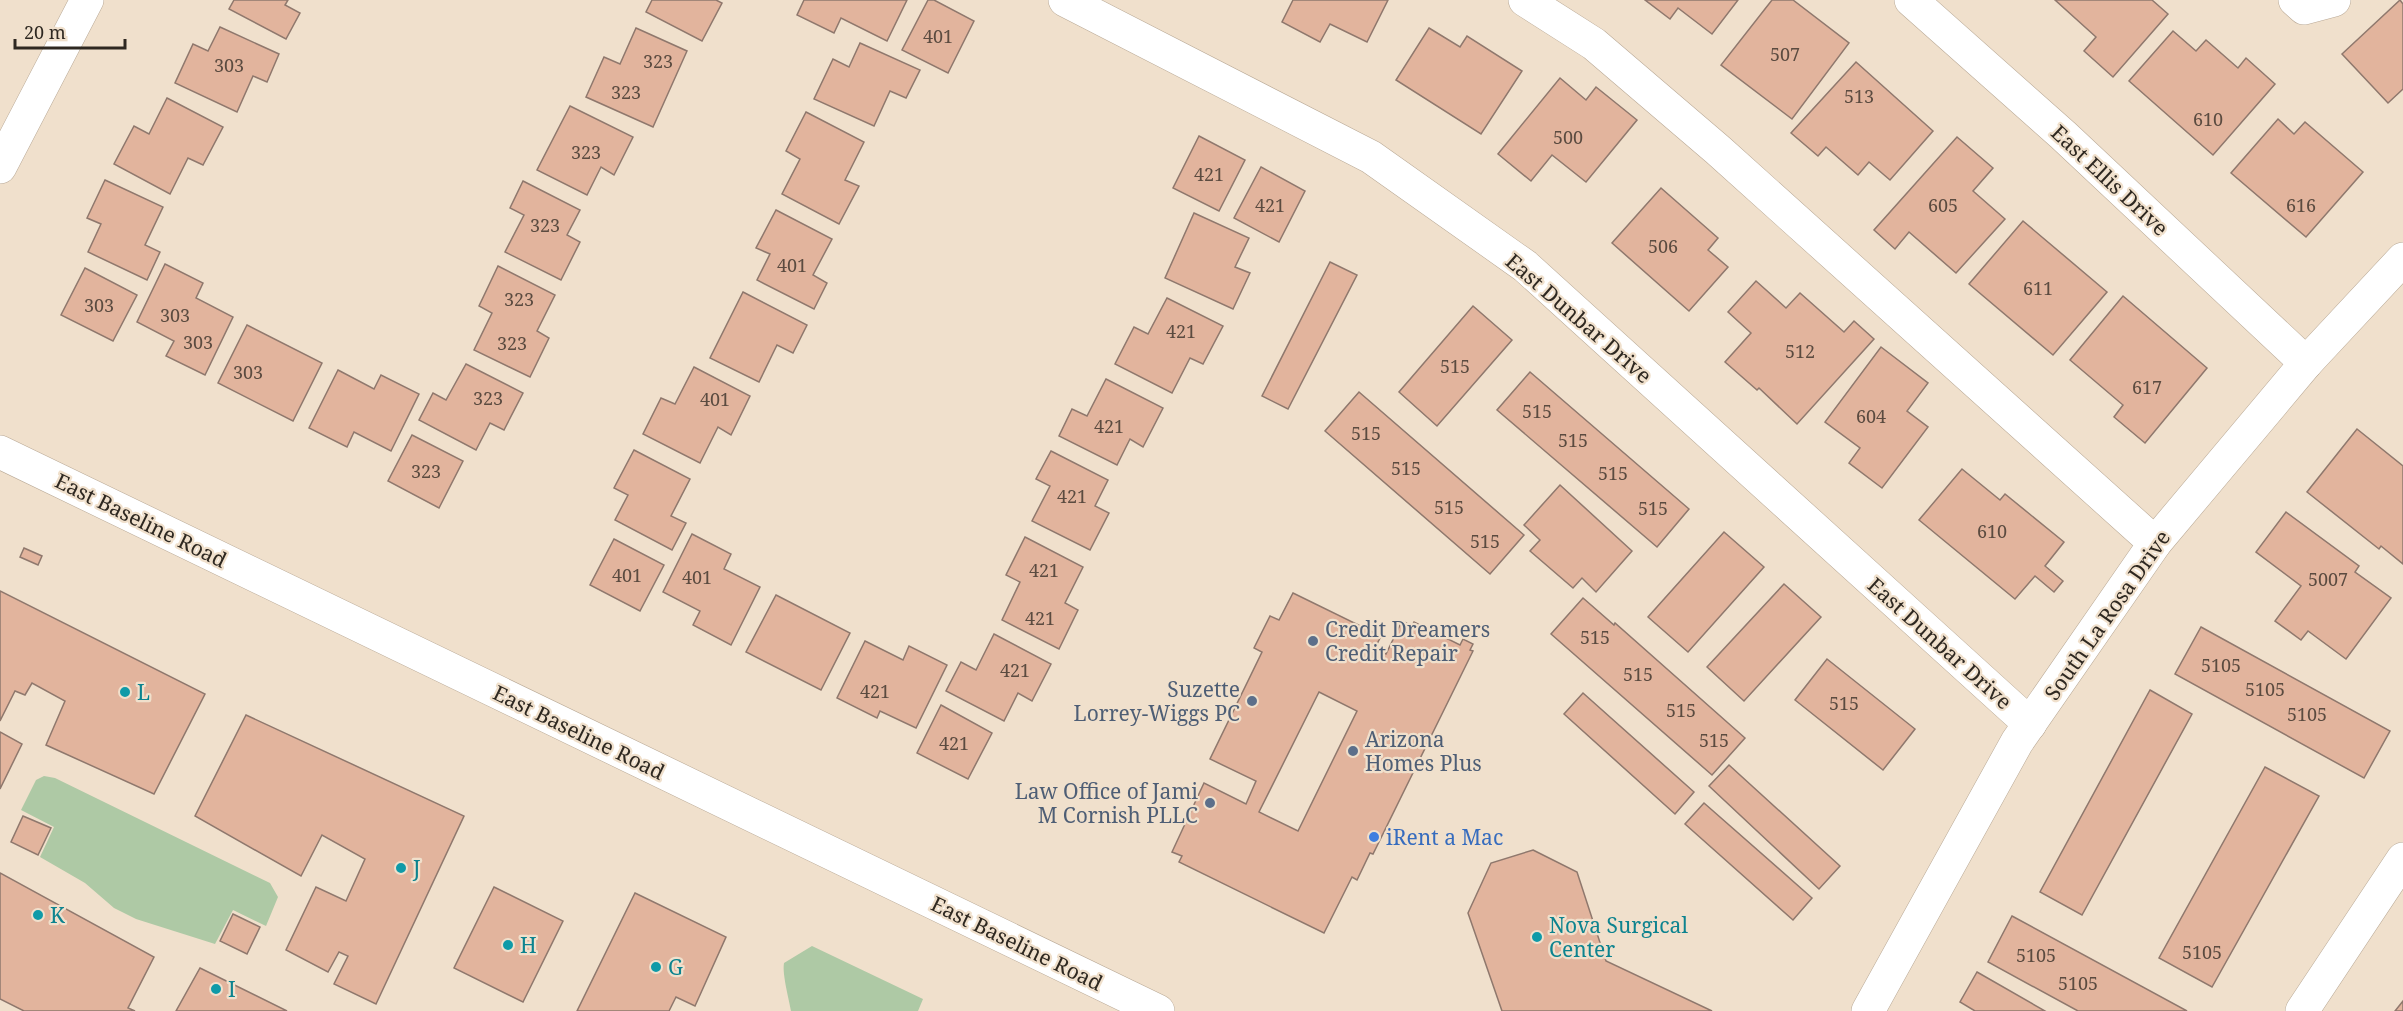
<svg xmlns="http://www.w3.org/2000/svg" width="2403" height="1011" font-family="'Noto Serif',serif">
<rect width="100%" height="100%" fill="#f0e0cc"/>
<g fill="#aec9a5">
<polygon points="44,776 55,778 270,883 278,897 266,926 233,910 215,944 136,919 114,908 85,883 40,857 54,827 21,810 36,780"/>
<path d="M812 946 923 999 918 1011H791C789 999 782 974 784 963Z"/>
</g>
<g fill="#e2b49d" stroke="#8f786d" stroke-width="1.5" fill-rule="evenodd">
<polygon points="234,0 288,0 285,5 300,13 286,39 229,9"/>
<polygon points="652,0 716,0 722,3 702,41 646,12"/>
<polygon points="804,0 907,0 887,41 841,18 834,33 797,15"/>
<polygon points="928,0 934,0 974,21 948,73 902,50"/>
<polygon points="1293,0 1388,0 1367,42 1330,24 1320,42 1282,22"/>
<polygon points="1645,0 1738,0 1712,34 1678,8 1670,19"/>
<polygon points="1772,0 1793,0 1849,43 1792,119 1721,65"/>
<polygon points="2055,0 2152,0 2168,14 2113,77 2084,51 2096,37"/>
<polygon points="2400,0 2403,4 2403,89 2388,103 2342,54"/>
<polygon points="220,27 279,54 267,82 253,76 237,112 175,83 193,44 208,51"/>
<polygon points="636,28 687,51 653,127 586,97 604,57 620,64"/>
<polygon points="1429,28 1460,47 1467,36 1522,71 1481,134 1396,80"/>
<polygon points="2173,31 2196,51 2206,40 2238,68 2246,58 2275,84 2213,155 2129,81"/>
<polygon points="860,43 920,70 906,98 890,91 874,126 814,99 833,59 849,67"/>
<polygon points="1856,62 1933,131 1890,180 1869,162 1858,175 1826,147 1818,156 1791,133"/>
<polygon points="1560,78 1586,100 1596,87 1637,120 1586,182 1552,155 1531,181 1498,154"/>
<polygon points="167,98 223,127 203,165 188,158 170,194 114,164 134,126 149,134"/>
<polygon points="570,106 633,137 614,175 601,167 587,195 537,170"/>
<polygon points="806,112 864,142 845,180 859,186 839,224 782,194 800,159 786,151"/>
<polygon points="2278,119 2294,134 2305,122 2363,172 2306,237 2231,173"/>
<polygon points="1199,136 1245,160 1219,211 1173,188"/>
<polygon points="1957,137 1993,168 1973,191 2005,219 1956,273 1909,232 1895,249 1874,230"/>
<polygon points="1261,167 1305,191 1279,242 1234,218"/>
<polygon points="105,180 163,207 145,245 160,252 147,280 88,252 101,224 87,218"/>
<polygon points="523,181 580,210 567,235 580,242 561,280 505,252 524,215 510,208"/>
<polygon points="1661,188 1718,238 1708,250 1728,267 1689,311 1612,243"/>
<polygon points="776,210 832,239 813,275 827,283 814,309 757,280 770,254 756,248"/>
<polygon points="1194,213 1249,238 1235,267 1250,273 1233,309 1165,278"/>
<polygon points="2023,221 2107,292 2053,355 1969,284"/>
<polygon points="1330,262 1357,275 1288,409 1262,396"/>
<polygon points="165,264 203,283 196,298 233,317 205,375 166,356 174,341 137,322"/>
<polygon points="498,266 555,295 537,331 549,338 530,377 474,350 492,313 479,306"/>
<polygon points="85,268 137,295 113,341 61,315"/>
<polygon points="1756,281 1786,308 1800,293 1844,332 1854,321 1874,339 1797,424 1759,388 1757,390 1725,362 1751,333 1728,312"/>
<polygon points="743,292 807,325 793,353 777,345 759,382 710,358"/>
<polygon points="2123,296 2207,368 2145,443 2114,417 2123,405 2070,360"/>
<polygon points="1167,298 1223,326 1203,364 1190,358 1172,393 1115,364 1134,327 1148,334"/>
<polygon points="1473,306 1512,340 1437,426 1399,392"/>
<polygon points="247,325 322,363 293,421 218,383"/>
<polygon points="1881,347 1928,383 1907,411 1928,427 1882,488 1849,463 1860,448 1825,422"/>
<polygon points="466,364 523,393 504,430 490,423 476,450 419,420 433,393 446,400"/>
<polygon points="694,367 750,396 731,435 718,427 700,463 643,434 661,398 675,404"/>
<polygon points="338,370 374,389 381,375 419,394 391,451 354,432 347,447 309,428"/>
<polygon points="1530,372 1689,509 1657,547 1497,410"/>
<polygon points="1106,379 1163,408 1143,447 1130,439 1117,465 1059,436 1072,409 1087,416"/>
<polygon points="1359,392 1524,535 1490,574 1325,431"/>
<polygon points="2357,429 2403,466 2403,564 2381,546 2379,549 2307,492"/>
<polygon points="412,435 463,461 439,508 388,481"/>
<polygon points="634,450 690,479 671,516 686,523 672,550 615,520 628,495 614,488"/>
<polygon points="1051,451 1108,480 1095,506 1109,513 1090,550 1032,521 1050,486 1036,479"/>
<polygon points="1962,469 2000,500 2005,494 2064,542 2045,566 2063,581 2054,592 2035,576 2015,599 1919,520"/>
<polygon points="1560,485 1632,551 1596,592 1582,578 1573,588 1530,551 1540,540 1524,525"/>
<polygon points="2286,512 2359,566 2355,572 2391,598 2346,659 2308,631 2301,640 2275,621 2301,586 2256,552"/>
<polygon points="1724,532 1764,567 1688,652 1648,617"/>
<polygon points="692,534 731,554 724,569 760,587 731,645 693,625 700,611 663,592"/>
<polygon points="1025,537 1083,567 1065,603 1078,610 1059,649 1002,620 1020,582 1006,575"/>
<polygon points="614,539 664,565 640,611 590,585"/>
<polygon points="24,548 42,556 38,565 20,557"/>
<polygon points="1784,584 1821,617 1744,701 1707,667"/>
<polygon points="0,591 205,694 154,794 46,745 65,701 32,683 25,695 15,691 0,721"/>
<path d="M1293 593 1381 636 1375 648 1386 654 1402 621 1412 626 1414 622 1460 645 1463 639 1473 644 1470 650 1473 651 1373 854 1370 853 1357 880 1352 877 1324 933 1179 862 1182 856 1172 852 1204 783 1246 804 1256 781 1210 759 1262 652 1254 648 1270 616 1279 620ZM1319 692 1357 711 1298 831 1259 812Z"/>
<polygon points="776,595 850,633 821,690 746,652"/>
<polygon points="1583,598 1614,625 1615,623 1745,738 1712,775 1551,634"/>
<polygon points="2201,627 2390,731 2364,778 2175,674"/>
<polygon points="994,634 1051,664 1032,701 1018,693 1004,721 946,691 961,662 976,670"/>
<polygon points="865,641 903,660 909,646 947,665 916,728 880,711 877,718 837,698"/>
<polygon points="1827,659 1915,729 1883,770 1795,700"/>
<polygon points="2150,690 2192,714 2082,915 2040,892"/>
<polygon points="1583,693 1694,792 1675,814 1564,714"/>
<polygon points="941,705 992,733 968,779 917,753"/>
<polygon points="246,715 464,816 376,1004 334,984 348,956 339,952 328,972 286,950 316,887 346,901 365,859 322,835 301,876 195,816"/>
<polygon points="0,732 22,744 0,789"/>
<polygon points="1729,765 1840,866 1819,889 1709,786"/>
<polygon points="2265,767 2319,796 2212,987 2159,958"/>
<polygon points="1704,803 1812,898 1793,920 1685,824"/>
<polygon points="23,816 51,828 38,855 11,842"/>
<polygon points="1533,850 1577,872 1606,961 1712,1011 1502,1011 1468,913 1491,863"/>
<polygon points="0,873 154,957 128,1008 135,1011 24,1011 0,999"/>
<polygon points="494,887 563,921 523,1002 454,968"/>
<polygon points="635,893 726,937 695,1006 676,997 669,1011 577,1011"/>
<polygon points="233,914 260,927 247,954 220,941"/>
<polygon points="2012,916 2187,1011 2078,1011 1988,962"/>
<polygon points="200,968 287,1011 176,1011"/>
<polygon points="1977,972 2045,1011 1975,1011 1960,1002"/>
<polygon points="2403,1001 2403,1011 2395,1011"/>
</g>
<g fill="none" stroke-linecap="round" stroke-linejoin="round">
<g stroke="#b9a996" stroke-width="34">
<g id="minor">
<polyline points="1065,0 1371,157 1525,266 2030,724"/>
<polyline points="1525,0 1594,44 1718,150 2155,543"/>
<polyline points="1911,0 2063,135 2306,363"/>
<polyline points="2295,0 2304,8 2334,0"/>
<polyline points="0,167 87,0"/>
<polyline points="1868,1011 2017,742 2155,543 2306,363 2403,259"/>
<polyline points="2302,1011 2403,859"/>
</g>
</g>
<g stroke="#b9a996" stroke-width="34">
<polyline id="major" points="0,452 1158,1011"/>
</g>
<use href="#minor" stroke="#fff" stroke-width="33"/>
<use href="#major" stroke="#fff" stroke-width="33"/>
</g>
<g fill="#5c6f8a" stroke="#f0e0cc" stroke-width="2">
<circle cx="1313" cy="641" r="6"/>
<circle cx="1252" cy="701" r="6"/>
<circle cx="1353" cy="751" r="6"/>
<circle cx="1210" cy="803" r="6"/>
</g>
<g fill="#0f9aa8" stroke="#f0e0cc" stroke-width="2">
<circle cx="125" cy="692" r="6"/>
<circle cx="401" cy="868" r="6"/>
<circle cx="38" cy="915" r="6"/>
<circle cx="1537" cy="937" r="6"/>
<circle cx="508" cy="945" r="6"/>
<circle cx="656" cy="967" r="6"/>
<circle cx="216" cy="989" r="6"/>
</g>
<circle fill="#3f7fe0" stroke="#f0e0cc" stroke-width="2" cx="1374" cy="837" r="6"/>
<g text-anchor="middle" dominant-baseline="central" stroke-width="4.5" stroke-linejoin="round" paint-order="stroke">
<g font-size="18" fill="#5b4b40">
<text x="938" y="36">401</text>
<text x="1785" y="54">507</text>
<text x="658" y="61">323</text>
<text x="229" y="65">303</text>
<text x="626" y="92">323</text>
<text x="1859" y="96">513</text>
<text x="2208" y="119">610</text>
<text x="1568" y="137">500</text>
<text x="586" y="152">323</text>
<text x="1209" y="174">421</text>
<text x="1270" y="205">421</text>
<text x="1943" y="205">605</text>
<text x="2301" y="205">616</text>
<text x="545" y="225">323</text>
<text x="1663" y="246">506</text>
<text x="792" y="265">401</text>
<text x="2038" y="288">611</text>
<text x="519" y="299">323</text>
<text x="99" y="305">303</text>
<text x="175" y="315">303</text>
<text x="1181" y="331">421</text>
<text x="198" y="342">303</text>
<text x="512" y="343">323</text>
<text x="1800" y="351">512</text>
<text x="1455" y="366">515</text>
<text x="248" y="372">303</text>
<text x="2147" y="387">617</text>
<text x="488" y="398">323</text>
<text x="715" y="399">401</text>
<text x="1537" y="411">515</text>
<text x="1871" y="416">604</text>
<text x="1109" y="426">421</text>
<text x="1366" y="433">515</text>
<text x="1573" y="440">515</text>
<text x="1406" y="468">515</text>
<text x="426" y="471">323</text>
<text x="1613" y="473">515</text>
<text x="1072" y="496">421</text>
<text x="1449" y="507">515</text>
<text x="1653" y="508">515</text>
<text x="1992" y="531">610</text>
<text x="1485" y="541">515</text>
<text x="1044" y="570">421</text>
<text x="627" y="575">401</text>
<text x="697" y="577">401</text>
<text x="2328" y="579">5007</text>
<text x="1040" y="618">421</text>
<text x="1595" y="637">515</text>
<text x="2221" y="665">5105</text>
<text x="1015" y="670">421</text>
<text x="1638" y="674">515</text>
<text x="2265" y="689">5105</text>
<text x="875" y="691">421</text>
<text x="1844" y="703">515</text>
<text x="1681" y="710">515</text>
<text x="2307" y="714">5105</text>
<text x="1714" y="740">515</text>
<text x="954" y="743">421</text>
<text x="2202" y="952">5105</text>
<text x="2036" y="955">5105</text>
<text x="2078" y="983">5105</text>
</g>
<g font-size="21" fill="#2e2821" stroke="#f0e0cc">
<text transform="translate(2110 180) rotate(43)">East Ellis Drive</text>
<text transform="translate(1579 318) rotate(41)">East Dunbar Drive</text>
<text transform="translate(141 520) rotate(26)">East Baseline Road</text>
<text transform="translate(2107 615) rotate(-55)">South La Rosa Drive</text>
<text transform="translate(1940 643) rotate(42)">East Dunbar Drive</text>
<text transform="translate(579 732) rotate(26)">East Baseline Road</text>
<text transform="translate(1017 943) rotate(26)">East Baseline Road</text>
</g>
<g font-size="21" fill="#4e5e75" stroke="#f0e0cc" text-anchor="start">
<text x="1325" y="629">Credit Dreamers<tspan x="1325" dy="24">Credit Repair</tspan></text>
<text x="1240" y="689" text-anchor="end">Suzette<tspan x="1240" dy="24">Lorrey-Wiggs PC</tspan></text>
<text x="1365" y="739">Arizona<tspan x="1365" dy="24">Homes Plus</tspan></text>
<text x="1198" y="791" text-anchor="end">Law Office of Jami<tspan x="1198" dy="24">M Cornish PLLC</tspan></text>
</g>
<g font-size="21" fill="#0d838f" stroke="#f0e0cc" text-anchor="start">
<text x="137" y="692">L</text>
<text x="413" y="868">J</text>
<text x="50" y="915">K</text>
<text x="1549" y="925">Nova Surgical<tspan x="1549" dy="24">Center</tspan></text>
<text x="520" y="945">H</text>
<text x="668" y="967">G</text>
<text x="228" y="989">I</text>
</g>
<g font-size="21" fill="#366cbe" stroke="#f0e0cc" text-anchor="start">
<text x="1386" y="837">iRent a Mac</text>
</g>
</g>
<path d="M15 39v9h110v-9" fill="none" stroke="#2e2821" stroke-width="3"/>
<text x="24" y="39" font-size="18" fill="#2e2821" stroke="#f0e0cc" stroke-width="4.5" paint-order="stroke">20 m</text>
</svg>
